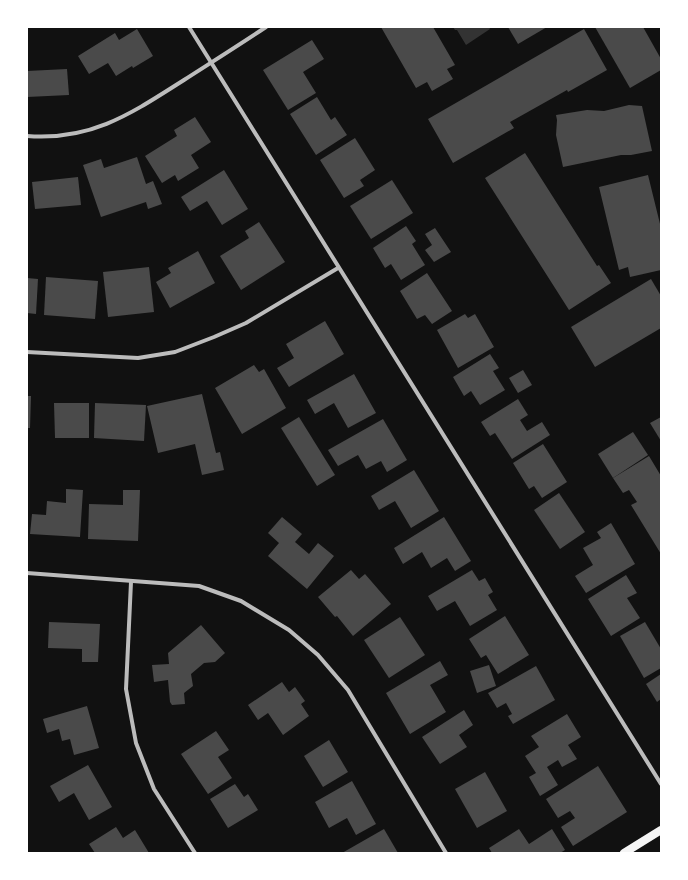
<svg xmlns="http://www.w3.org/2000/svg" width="688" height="880" font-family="Arial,sans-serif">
<rect width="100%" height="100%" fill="#111"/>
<polygon fill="#333" points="453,27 489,27 490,29 466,45 457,30 455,30"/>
<g fill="#4a4a4a">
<polygon points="381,27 433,27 455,65 447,69 453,79 432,91 427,82 416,88"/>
<polygon points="508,27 547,27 518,44"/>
<polygon points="595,27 643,27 661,59 661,70 630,88"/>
<polygon points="137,29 153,56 133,68 132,66 116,76 108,63 89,74 78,56 115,33 119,40"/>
<polygon points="584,29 607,70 568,92 567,90 510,122 514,128 453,163 428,119"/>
<polygon points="312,40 324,59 303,72 316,93 288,110 263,70"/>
<polygon points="67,69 69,95 27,97 27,71"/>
<polygon points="317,97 331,120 335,117 347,135 316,155 290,114"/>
<polygon points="629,105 642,106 652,151 631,155 621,155 563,167 556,135 557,120 556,115 587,110 604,111"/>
<polygon points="195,117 211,142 191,155 199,168 178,181 175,175 162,183 145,156 177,136 174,130"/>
<polygon points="355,138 375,170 360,180 364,186 344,198 320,160"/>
<polygon points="525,153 597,266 599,265 611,283 569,310 485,178"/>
<polygon points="137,157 146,184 153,181 162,204 148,209 146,202 101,217 83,165 101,159 104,168"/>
<polygon points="224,170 248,209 222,225 207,201 190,211 181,197"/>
<polygon points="648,175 661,228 661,270 630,277 628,267 619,270 599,187"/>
<polygon points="78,177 81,205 35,209 32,182"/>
<polygon points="392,180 413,213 371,239 350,206"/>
<polygon points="259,222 285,262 241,290 220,256 249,238 245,231"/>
<polygon points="406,226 416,241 412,244 425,265 401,280 391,264 385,268 373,248"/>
<polygon points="435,228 451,252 434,262 425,250 432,245 425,234"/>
<polygon points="198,251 215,283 170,308 156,282 171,273 168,268"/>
<polygon points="149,267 154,312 108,317 103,272"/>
<polygon points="427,273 452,311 432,324 425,315 417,319 400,291"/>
<polygon points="46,277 98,281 95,319 44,315"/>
<polygon points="27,278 38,279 36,314 27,313"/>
<polygon points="651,279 661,296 661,328 595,367 571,327"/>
<polygon points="465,314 468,318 475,314 494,347 458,368 437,330"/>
<polygon points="325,321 344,354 289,387 277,368 294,358 286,344"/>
<polygon points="490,354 499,368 493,371 505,390 480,405 471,391 464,396 453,377"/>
<polygon points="254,365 259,372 264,369 286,408 242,434 215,388"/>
<polygon points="523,370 532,385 518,393 509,378"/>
<polygon points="354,374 376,413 348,428 334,403 315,414 307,400"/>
<polygon points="202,394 216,453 220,452 224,470 202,475 195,444 158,453 147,406"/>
<polygon points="27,396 31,396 30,428 27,428"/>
<polygon points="518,399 528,415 520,420 527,431 542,422 550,435 512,459 495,433 490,436 481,422"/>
<polygon points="54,403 89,403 89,438 55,438"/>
<polygon points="95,403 146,405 144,441 94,438"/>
<polygon points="299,417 335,475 317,486 281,428"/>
<polygon points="661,417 661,441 650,423"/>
<polygon points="383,419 407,460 387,472 381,461 366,469 358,455 338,466 328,450"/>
<polygon points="633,432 648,455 613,478 598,454"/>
<polygon points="543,444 567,482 542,498 534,486 529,489 513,463"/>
<polygon points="649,456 661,476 661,554 631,505 637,502 629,490 623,493 613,478"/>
<polygon points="414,470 439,511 411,528 395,501 379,510 371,496"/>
<polygon points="66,489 83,490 80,537 30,534 32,514 46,515 47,501 66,503"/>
<polygon points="123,490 140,490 138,541 88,539 89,504 123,505"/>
<polygon points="559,493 585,532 560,549 534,510"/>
<polygon points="282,517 302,534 295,542 309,554 318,543 334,556 307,589 268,556 279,543 268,533"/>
<polygon points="444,517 471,561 455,571 447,558 431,568 422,552 403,564 394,548"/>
<polygon points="611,523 635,564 586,593 575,576 593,565 583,548 601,538 597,532"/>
<polygon points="351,570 359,579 365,574 391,604 353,636 337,616 335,617 318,597"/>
<polygon points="472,570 479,581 485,578 493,592 488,595 497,610 470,626 455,601 437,611 428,596"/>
<polygon points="626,575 637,593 627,598 640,618 611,636 588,599"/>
<polygon points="505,616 529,655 498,674 486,655 481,658 469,639"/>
<polygon points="400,617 425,655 389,678 364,640"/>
<polygon points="49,622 100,624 98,662 82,662 82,649 48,648"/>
<polygon points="645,622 661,649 661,668 644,678 620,636"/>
<polygon points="201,625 225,653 215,662 204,663 191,674 193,686 184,693 185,704 172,705 170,702 168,680 154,682 152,665 169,664 168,653"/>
<polygon points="440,661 448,675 430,685 446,712 410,734 386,693"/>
<polygon points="489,665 496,686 477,693 470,671"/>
<polygon points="536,666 555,700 513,724 508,716 512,714 506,703 497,708 488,693"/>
<polygon points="661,674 661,699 657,702 646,684"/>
<polygon points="282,682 289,692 295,687 305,701 301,704 309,716 283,735 268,713 258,720 248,705"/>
<polygon points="87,706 99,748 74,755 70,739 62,741 59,729 47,733 43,719"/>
<polygon points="464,710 473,725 459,735 467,747 440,764 422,737"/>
<polygon points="567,714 581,737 568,745 577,759 562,767 558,760 547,767 558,785 540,796 529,777 536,773 525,756 539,747 531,736"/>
<polygon points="216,731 229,750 218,757 232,778 208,794 181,754"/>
<polygon points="329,740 348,772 323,787 304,756"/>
<polygon points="88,765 112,807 89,820 74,793 59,802 50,786"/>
<polygon points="598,766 627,812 573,846 561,827 575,818 570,811 558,818 546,799"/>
<polygon points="485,772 507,811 477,828 455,789"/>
<polygon points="352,781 376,824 356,835 347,818 329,828 315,802"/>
<polygon points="235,784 244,797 248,794 258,810 228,828 210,799"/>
<polygon points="116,827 123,838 135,830 149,853 95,853 89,844"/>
<polygon points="384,829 398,853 342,853"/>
<polygon points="519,829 529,844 552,829 565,850 560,853 492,853 489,848"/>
</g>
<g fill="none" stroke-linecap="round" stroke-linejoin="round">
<g stroke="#bcbcbc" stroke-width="4">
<polyline points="189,27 661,784"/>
<path d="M27 136C92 141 132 113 184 80 212 62 239 45 266 27"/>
<polyline points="27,352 138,358 175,352 214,337 246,323 338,268"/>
<polyline points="27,573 199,586 241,601 289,630 318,655 348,690 446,853"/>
<polyline points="131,582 126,689 136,743 154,789 195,853"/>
</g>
<polyline stroke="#f5f5f5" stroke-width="8" points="624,853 661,830"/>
</g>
<rect width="688" height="880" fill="none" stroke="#ffffff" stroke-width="56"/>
</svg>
